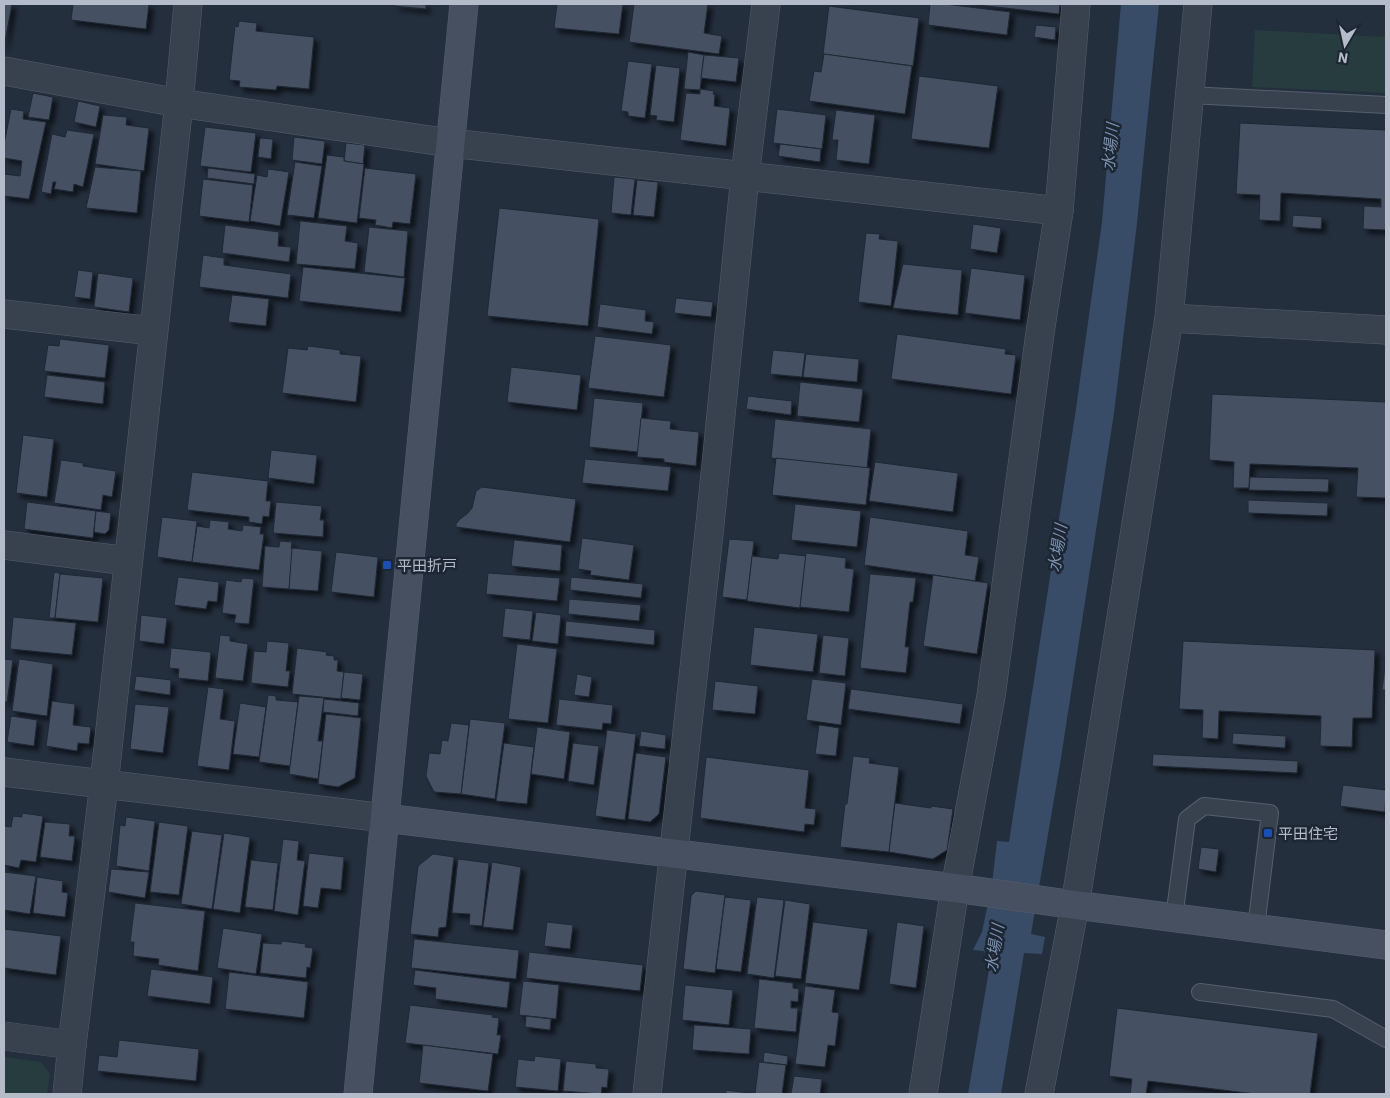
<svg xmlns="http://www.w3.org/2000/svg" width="1390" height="1098" font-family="'IBM Plex Sans','Noto Sans JP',sans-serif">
<defs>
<filter id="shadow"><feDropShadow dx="4.5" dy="4.5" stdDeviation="2.5" flood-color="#0009"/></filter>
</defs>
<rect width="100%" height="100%" fill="#242f3e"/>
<g fill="#263c3f">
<polygon points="1255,30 1386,37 1386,93 1252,87"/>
<polygon points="4,1057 41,1062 50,1074 47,1094 4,1094"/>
</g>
<polygon fill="#394c67" points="1121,4 1159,4 1137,223 1114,413 1061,758 1031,934 1045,937 1042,954 1024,953 1001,1094 968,1094 992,952 973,950 982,932 992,884 997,841 1009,842 1076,409 1102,222"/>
<g fill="#455162" stroke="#1f2835" filter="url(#shadow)">
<polygon points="4,4 12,4 4,47"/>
<polygon points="73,4 149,4 146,29 71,20"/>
<polygon points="395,4 426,4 426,9 394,6"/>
<polygon points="557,4 623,4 619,34 554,28"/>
<polygon points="634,4 708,4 704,33 722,36 719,54 629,42"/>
<polygon points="930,4 945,4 1010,12 1007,35 928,25"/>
<polygon points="969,4 1060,4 1059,14"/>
<polygon points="829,6 919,18 913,66 823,54"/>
<polygon points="239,21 257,23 256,31 314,37 309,89 277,86 276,90 239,87 240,81 229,80 235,26 238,27"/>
<polygon points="1036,25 1056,27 1055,40 1034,37"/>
<polygon points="688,52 704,55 700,90 684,89"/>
<polygon points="824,54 912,66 905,114 809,101 814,71 821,72"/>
<polygon points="704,55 739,58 736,82 701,78"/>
<polygon points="628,61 652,64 645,118 628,116 628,112 621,111"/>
<polygon points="656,65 680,68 674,122 656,120 657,116 650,115"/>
<polygon points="919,76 998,86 989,148 911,139"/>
<polygon points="700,89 714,91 713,94 715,95 714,106 730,108 726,146 680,140 686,93 700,94"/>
<polygon points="33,93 53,97 49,120 28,117"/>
<polygon points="78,101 100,106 96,127 74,122"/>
<polygon points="11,109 24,111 23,119 46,122 29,199 4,196 4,174 20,176 22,161 4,158 4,144"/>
<polygon points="777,109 826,115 822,149 773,143"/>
<polygon points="836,110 875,115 869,164 836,160 838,140 832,140"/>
<polygon points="103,115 127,117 126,125 149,128 144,171 95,164"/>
<polygon points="1240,123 1386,130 1386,230 1363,229 1364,206 1381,207 1381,199 1281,193 1280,221 1259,220 1260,195 1236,194"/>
<polygon points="205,127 256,133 251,172 200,166"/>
<polygon points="67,130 94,134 83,187 74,184 73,192 54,189 56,182 53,182 51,194 41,192 52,134 65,137"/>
<polygon points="294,137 325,141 322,164 292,160"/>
<polygon points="260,138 273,139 271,159 258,157"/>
<polygon points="346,143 365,145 363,164 344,161"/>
<polygon points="780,144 821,149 820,162 778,156"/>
<polygon points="327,155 344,157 344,161 364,164 357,223 318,218"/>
<polygon points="295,162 322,166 314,218 287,215"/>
<polygon points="95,167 141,171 137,213 86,208"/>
<polygon points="208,168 255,174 254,184 207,178"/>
<polygon points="365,168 416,174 410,224 393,222 392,228 375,225 376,220 359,218"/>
<polygon points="268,169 289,172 280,226 250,221 257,175 267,177"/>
<polygon points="614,177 635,179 631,215 611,213"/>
<polygon points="203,179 253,185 249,222 199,216"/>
<polygon points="637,180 658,182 654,217 633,215"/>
<polygon points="499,208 599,219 588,326 487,316"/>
<polygon points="1293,215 1322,217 1321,229 1292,227"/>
<polygon points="300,221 347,226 345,241 358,243 355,269 296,264"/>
<polygon points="973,224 1001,228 997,253 970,249"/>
<polygon points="225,225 279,232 278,246 291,247 289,262 222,253"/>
<polygon points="369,227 408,231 404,277 364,272"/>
<polygon points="866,233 880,234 879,239 898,241 891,306 858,302"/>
<polygon points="203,255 224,258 224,265 291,274 288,298 199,287"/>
<polygon points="903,264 962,270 958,315 893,308"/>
<polygon points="303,267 405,278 401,312 299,301"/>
<polygon points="971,268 1025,275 1020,320 965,313"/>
<polygon points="78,270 93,272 90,299 74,297"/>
<polygon points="98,273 133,278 129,312 94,307"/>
<polygon points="232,295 269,299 266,326 228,322"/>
<polygon points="676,298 713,302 711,317 674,313"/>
<polygon points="600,304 646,310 645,321 654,322 652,334 597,327"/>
<polygon points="897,334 1006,349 1005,354 1016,355 1011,394 891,379"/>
<polygon points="595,336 671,345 664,397 588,388"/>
<polygon points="60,339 109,345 105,378 44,371 48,345 59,346"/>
<polygon points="308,346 340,350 340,354 361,356 356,402 282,393 288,348 307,350"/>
<polygon points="773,350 805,353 802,377 770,374"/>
<polygon points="806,354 859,359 857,382 803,377"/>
<polygon points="511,367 581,375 577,410 507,402"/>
<polygon points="47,375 105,382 103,404 44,397"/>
<polygon points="800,382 863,389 859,422 797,416"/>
<polygon points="1212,394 1386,402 1386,498 1356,497 1358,468 1250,464 1249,488 1233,488 1234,462 1209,460"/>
<polygon points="748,396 792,401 791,415 746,409"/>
<polygon points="594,398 643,403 638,452 589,447"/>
<polygon points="641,418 671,421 670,429 699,432 696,466 664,462 664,459 637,457"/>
<polygon points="775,419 871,429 867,468 771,458"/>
<polygon points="23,435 54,439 47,497 16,493"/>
<polygon points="271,450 317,455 314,484 268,478"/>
<polygon points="776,458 870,468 866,505 772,495"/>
<polygon points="585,459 671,467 668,491 582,483"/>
<polygon points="61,460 83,463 83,466 116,471 112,497 103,495 101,510 54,503"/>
<polygon points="875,462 958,473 953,512 869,501"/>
<polygon points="192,472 268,481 266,501 271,501 269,517 263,516 262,524 249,522 249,517 187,510"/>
<polygon points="1250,477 1329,479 1328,492 1249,490"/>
<polygon points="482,487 576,499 570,542 456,527 456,524 460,519 467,514 472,508 476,491"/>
<polygon points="1248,500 1328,503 1327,516 1248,513"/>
<polygon points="27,502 96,511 93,538 24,529"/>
<polygon points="276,502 322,506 320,520 324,520 323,537 273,533"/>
<polygon points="795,504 861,511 857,547 791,540"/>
<polygon points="96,511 111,513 109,530 105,534 94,532"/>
<polygon points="162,517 197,521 192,562 157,557"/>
<polygon points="870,517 968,531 965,555 979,557 975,581 864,565"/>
<polygon points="210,520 229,522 228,529 242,531 243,525 261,527 260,534 264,534 259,570 192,562 197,526 209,528"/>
<polygon points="582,538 634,545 629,580 590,575 591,571 578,569"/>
<polygon points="729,539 754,541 747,600 722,597"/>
<polygon points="514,540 562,545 560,571 511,566"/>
<polygon points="280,541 292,542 291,549 293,549 289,589 262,587 265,546 279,547"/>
<polygon points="292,548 322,551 318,591 289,589"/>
<polygon points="336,552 378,557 374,597 331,592"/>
<polygon points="779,553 806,556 800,608 747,601 752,556 778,559"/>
<polygon points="806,553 846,558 845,568 854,569 849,612 800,607"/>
<polygon points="54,572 59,573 60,574 55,618 49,618"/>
<polygon points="488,573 560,578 557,601 486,594"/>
<polygon points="60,574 103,578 98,622 55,618"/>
<polygon points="870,574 916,578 913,602 910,602 905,647 909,647 906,673 860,668"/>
<polygon points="933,575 988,583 977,654 923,646"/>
<polygon points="178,577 219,582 217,602 208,601 206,609 174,605"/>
<polygon points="571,577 643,584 641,598 570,590"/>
<polygon points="242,578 254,579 249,624 234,623 236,615 222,613 226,580 241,582"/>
<polygon points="569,599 641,605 639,621 568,614"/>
<polygon points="505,608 533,611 530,640 502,637"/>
<polygon points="536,612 561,615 558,644 532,641"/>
<polygon points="141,615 167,618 164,644 139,641"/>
<polygon points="13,617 76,623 72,655 10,649"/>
<polygon points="566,621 655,630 654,645 565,636"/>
<polygon points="754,627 818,634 813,672 750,665"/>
<polygon points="220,635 230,636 230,641 248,644 243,681 215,678"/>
<polygon points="823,635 849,638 845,676 819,673"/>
<polygon points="267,641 289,643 286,671 290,671 288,687 251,683 254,651 266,652"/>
<polygon points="1183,641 1375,650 1372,718 1353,718 1352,747 1320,746 1321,716 1219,711 1218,739 1202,738 1203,710 1179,709"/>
<polygon points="517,644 557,649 548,723 508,719"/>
<polygon points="171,648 211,652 208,681 178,678 179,669 169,668"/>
<polygon points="297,648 327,652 326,655 334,656 334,660 338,660 337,671 344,672 341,699 292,694"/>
<polygon points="4,659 13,660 7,702 4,702"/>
<polygon points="19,659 53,664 47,716 12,711"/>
<polygon points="1386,659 1386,690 1382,690"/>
<polygon points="344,672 363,674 360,700 341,698"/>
<polygon points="577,674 592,677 589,697 574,695"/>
<polygon points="136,676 171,680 170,695 134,690"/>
<polygon points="812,679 846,683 841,725 806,720"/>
<polygon points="715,681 758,686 755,714 712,710"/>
<polygon points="208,687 224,689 220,719 235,721 229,770 197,766"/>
<polygon points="851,689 963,704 960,724 848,709"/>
<polygon points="268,695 276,696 276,700 298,702 290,766 259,762"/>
<polygon points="299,696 324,698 318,741 323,741 318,779 289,774"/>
<polygon points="324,699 359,703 358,716 323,712"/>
<polygon points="559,699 613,705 611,724 603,723 602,730 556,725"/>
<polygon points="52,701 75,704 73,725 91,727 89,744 78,743 77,751 46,746"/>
<polygon points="240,703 266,707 259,757 233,754"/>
<polygon points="135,704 169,707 163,753 130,749"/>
<polygon points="326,714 361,718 355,778 338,787 318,784"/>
<polygon points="11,716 37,720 34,746 7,742"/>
<polygon points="470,719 505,723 495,799 461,794"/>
<polygon points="451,723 469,725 461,794 434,792 426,776 429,753 440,754 442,740 448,741"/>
<polygon points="819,725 839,728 836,756 815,754"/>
<polygon points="537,727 570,732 564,779 531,774"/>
<polygon points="607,730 636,734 625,820 595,816"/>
<polygon points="641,731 666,735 665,749 639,746"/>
<polygon points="1233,733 1286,736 1285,748 1232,744"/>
<polygon points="504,743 534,747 527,804 496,801"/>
<polygon points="573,743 599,746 594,785 568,781"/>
<polygon points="636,753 666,757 659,814 650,822 628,819"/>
<polygon points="1153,754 1298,761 1297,773 1152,766"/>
<polygon points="853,756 870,758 869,763 899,767 889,852 840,847 845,804 847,804"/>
<polygon points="706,757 809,770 805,808 816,809 814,825 805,824 804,832 700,818"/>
<polygon points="1343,785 1386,790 1385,812 1340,806"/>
<polygon points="895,803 931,808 931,806 953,809 947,850 933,859 889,852"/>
<polygon points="22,813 43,816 36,862 21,860 19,868 4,865 4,826 11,827 13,816 22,817"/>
<polygon points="126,817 155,821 149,871 116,866 120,825 125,826"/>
<polygon points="45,822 70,824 69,836 75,836 72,861 40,857"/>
<polygon points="159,822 188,826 179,895 150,892"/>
<polygon points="192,831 222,835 212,909 181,904"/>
<polygon points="224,833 250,837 240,913 213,909"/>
<polygon points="283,839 299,841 297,860 305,861 298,915 274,911"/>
<polygon points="1201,847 1219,849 1216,872 1198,869"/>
<polygon points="309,853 344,857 341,890 321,888 318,908 303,906"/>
<polygon points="433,854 454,857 446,927 439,928 438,937 410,934 418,866"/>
<polygon points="458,859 489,863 482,926 469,925 470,914 452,913"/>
<polygon points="251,860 278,863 273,910 245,907"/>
<polygon points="492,862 521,867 513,930 483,927"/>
<polygon points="111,869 149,872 145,898 108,892"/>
<polygon points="4,872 36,876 30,914 4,910"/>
<polygon points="37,877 63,881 62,892 68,893 65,917 33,913"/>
<polygon points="696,891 725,895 715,973 683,969 691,896"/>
<polygon points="725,897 751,900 741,972 716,969"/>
<polygon points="757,897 784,900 774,978 747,974"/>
<polygon points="785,900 810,904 801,979 775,976"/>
<polygon points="135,903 205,911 198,971 158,965 159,959 133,956 134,942 130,942"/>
<polygon points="547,922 573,925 570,949 544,946"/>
<polygon points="813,922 868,929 859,990 805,983"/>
<polygon points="897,922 924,926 916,988 889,984"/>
<polygon points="223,928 262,934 256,974 217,968"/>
<polygon points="4,929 61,936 56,975 4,968"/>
<polygon points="414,939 519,950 516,979 411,968"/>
<polygon points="282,941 306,944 305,947 313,948 310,968 307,967 306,978 260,973 263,943 281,944"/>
<polygon points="529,952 643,965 640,991 526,978"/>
<polygon points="151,969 213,977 210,1004 147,996"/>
<polygon points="415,970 510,982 507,1008 435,999 436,988 413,985"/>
<polygon points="229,972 308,982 304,1018 225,1009"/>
<polygon points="759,979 793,983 793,988 799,989 798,1002 791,1001 791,1008 798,1008 796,1032 754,1028"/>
<polygon points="523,981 559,985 556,1019 519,1015"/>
<polygon points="685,985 733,990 729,1025 682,1020"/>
<polygon points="805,986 835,990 832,1012 839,1013 835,1046 828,1045 825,1067 795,1064"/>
<polygon points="410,1005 493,1015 492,1017 499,1018 497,1035 501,1035 498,1054 405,1043"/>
<polygon points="1117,1008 1318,1033 1310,1094 1256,1094 1148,1081 1146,1094 1130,1094 1132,1079 1109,1076"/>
<polygon points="526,1016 551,1019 550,1030 525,1027"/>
<polygon points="694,1025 751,1029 749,1054 692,1050"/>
<polygon points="119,1040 199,1049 196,1081 97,1071 99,1055 117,1057"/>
<polygon points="423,1045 493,1054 488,1091 419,1083"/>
<polygon points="764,1052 788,1056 787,1065 763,1062"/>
<polygon points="535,1056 561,1059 558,1091 515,1087 518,1059 534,1061"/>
<polygon points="566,1061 596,1064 596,1068 609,1069 607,1088 602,1087 601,1094 563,1091"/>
<polygon points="759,1062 786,1065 782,1094 726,1094 726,1090 755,1094"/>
<polygon points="794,1076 822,1079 820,1094 791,1094"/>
</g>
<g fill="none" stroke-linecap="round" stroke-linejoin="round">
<g stroke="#565f6c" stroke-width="18">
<g id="lane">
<polyline points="1189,95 1386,105"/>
<polyline points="1174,918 1187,819 1204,806 1270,813 1256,928"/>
<polyline points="1200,992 1333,1009 1386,1039"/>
</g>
</g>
<g stroke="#565f6c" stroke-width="29">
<g id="street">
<polyline points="4,71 179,103 450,143 1059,211"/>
<polyline points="4,314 153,331"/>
<polyline points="1169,318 1386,330"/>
<polyline points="4,545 128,561"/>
<polyline points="4,772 385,818"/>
<polyline points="4,1036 72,1045"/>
<polyline points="67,1094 72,1045 104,784 179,103 188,4"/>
<polyline points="647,1094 710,524 745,176 766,4"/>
<polyline points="923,1094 955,888 991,696 1040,333 1059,211 1076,4"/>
<polyline points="1039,1094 1075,905 1169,318 1198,4"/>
</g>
</g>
<g stroke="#565f6c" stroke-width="29">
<g id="secondary">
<polyline points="385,818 955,888 1075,905 1386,945"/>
<polyline points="358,1094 464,4"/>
</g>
</g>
<use href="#lane" stroke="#38414e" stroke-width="16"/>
<use href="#street" stroke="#38414e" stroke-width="28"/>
<use href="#secondary" stroke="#465061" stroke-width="28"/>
</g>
<g fill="#1a4fb4" stroke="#1d2633" stroke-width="2">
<rect x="382" y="560" width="10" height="10" rx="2.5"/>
<rect x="1263" y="828" width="10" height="10" rx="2.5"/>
</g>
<g text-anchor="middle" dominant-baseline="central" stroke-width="5" stroke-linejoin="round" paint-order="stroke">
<g font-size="15" fill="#b4bcc9" stroke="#1d2633" text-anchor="start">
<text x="397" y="565">平田折戸</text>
<text x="1278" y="833">平田住宅</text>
</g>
<g font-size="16" font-style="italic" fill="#7c92b1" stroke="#1d2633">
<text transform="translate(1110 147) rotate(-84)">水場川</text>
<text transform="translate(1057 548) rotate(-81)">水場川</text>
<text transform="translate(994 948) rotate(-81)">水場川</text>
</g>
</g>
<rect width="1390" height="1098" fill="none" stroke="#b4bcc9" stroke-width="10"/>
<g transform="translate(1345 45) rotate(189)" stroke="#1d2633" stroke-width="4" paint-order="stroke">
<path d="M0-4L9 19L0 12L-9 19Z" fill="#b4bcc9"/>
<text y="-8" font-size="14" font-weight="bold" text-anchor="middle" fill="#b4bcc9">N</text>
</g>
</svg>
